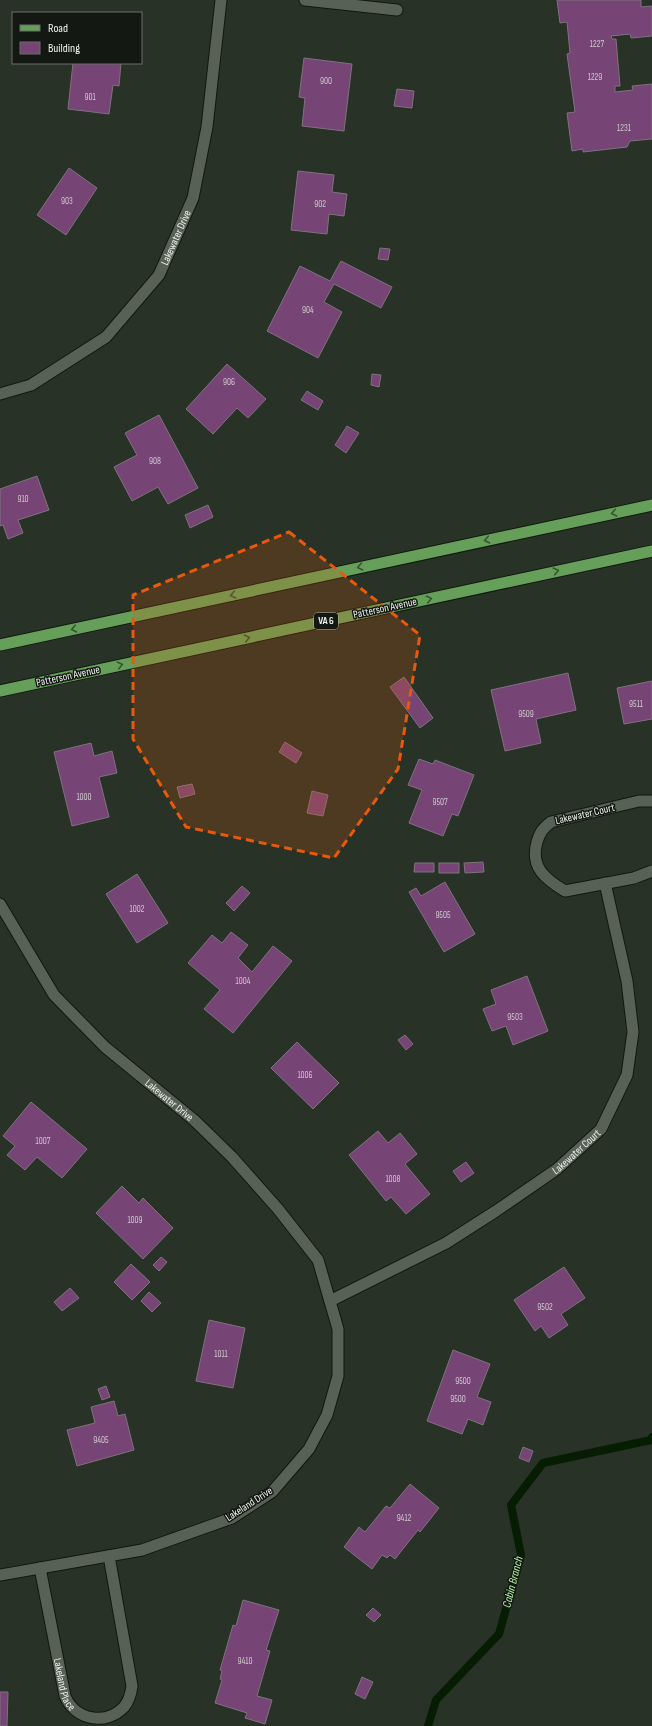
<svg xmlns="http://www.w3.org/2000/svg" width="652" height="1726" font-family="'Sofia Sans Condensed',sans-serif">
<rect width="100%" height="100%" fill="#283226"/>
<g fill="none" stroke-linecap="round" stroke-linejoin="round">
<polyline stroke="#061d03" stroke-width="8" points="428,1726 436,1700 499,1634 521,1555 511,1505 543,1463 651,1440 652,1437"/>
</g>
<g fill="#764576" stroke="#7e727e">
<polygon points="557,0 641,0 641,7 652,6 652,36 631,38 630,34 611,36 612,39 616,39 620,86 615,86 615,92 633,90 632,86 652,84 652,139 630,141 627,147 583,152 583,149 572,151 567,113 575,112 567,54 570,53 567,22 560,23"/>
<polygon points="304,58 352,64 344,131 302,126 305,98 299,97"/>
<polygon points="73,63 121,63 119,86 113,85 109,114 68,109"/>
<polygon points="397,89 414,91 412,108 394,106"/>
<polygon points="69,168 97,188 66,235 37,215"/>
<polygon points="298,171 334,175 332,192 347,194 344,216 329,214 327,234 291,230"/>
<polygon points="380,248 390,249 388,260 378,259"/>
<polygon points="341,261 392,287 381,308 334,284 324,302 342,312 318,358 267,331 300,266 330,281"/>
<polygon points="227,364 266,399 248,418 237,408 213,434 186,409"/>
<polygon points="372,374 381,375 379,387 371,385"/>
<polygon points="307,391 323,401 318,410 301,400"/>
<polygon points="159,415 198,488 168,504 158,487 132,501 114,467 137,455 125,433"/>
<polygon points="347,426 359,433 346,453 335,445"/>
<polygon points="37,476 49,510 18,520 23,533 8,539 3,525 0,526 0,489"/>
<polygon points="208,505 213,517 190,528 185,515"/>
<polygon points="568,673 576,710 536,719 541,743 505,751 491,690"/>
<polygon points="404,677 433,718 420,728 390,687"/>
<polygon points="652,681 652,719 624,724 617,688"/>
<polygon points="285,742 302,753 296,763 279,752"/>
<polygon points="91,743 94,756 112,751 117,773 99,777 109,817 72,826 54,752"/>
<polygon points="419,759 433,764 435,760 474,775 458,816 452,814 443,836 409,823 422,790 408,785"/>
<polygon points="192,784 195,794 180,798 177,787"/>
<polygon points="312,791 328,795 323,816 307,813"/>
<polygon points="483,862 484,872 465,873 464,863"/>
<polygon points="415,863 434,863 434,872 414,872"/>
<rect x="439" y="863" width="20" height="10"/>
<polygon points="137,874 168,923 137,943 106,894"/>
<polygon points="445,882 475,934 444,952 409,892 416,888 421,896"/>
<polygon points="242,886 250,893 234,911 226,903"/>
<polygon points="231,932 248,945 238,958 252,972 273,946 292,961 233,1033 204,1009 220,990 188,963 212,935 222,943"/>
<polygon points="527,976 548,1031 513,1045 506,1026 492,1031 483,1009 496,1004 491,990"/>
<polygon points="405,1035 413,1044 406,1050 398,1040"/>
<polygon points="297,1042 339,1083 313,1109 271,1068"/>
<polygon points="31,1102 87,1149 62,1178 37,1157 25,1170 7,1155 15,1146 3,1136"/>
<polygon points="378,1131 388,1143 400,1133 417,1154 405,1164 430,1194 406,1214 391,1197 386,1201 349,1155"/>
<polygon points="466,1162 474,1173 461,1182 453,1171"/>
<polygon points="122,1186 139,1203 143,1198 173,1228 143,1259 96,1213"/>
<polygon points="161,1257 167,1262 159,1271 153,1265"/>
<polygon points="131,1264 150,1282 132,1300 114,1282"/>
<polygon points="564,1267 585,1298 561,1314 568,1325 549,1338 541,1326 535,1331 514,1300"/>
<polygon points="70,1288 79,1298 62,1311 54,1302"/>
<polygon points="149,1292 161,1303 152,1312 141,1301"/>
<polygon points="209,1320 245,1328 233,1388 196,1381"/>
<polygon points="453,1350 490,1364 477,1397 491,1402 483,1425 468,1419 462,1434 427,1421"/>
<polygon points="106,1386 110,1397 102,1400 98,1389"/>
<polygon points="114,1401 118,1416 125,1414 134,1450 77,1466 67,1430 95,1423 91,1407"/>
<polygon points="523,1447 533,1451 529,1462 519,1458"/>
<polygon points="410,1484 439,1508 420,1532 418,1530 395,1559 390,1555 387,1558 382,1555 372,1569 344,1547 359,1527 365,1532 386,1506 390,1508"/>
<polygon points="243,1600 279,1610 266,1650 270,1651 257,1696 272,1700 265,1724 245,1718 247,1713 215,1703 222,1680 220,1679 222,1671 220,1670 233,1625 236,1626"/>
<polygon points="373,1608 381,1615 374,1622 366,1615"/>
<polygon points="362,1677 373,1682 365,1699 355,1694"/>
<polygon points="0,1692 8,1692 7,1726 0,1726"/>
</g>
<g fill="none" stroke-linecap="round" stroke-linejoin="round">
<g stroke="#11190f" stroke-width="13">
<g id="minor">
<polyline points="305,0 397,10"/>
<path id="s1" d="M0 394 31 385 106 337 159 275 193 198 207 127 221 0"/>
<path d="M652 801H639L551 822C543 828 540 832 537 842 530 867 545 879 565 891L634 878 652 871"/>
<path id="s2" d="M0 904 54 995 105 1047 194 1120 232 1157 278 1209 318 1260 338 1329V1376L327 1415 309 1449 272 1492 232 1518 142 1550 0 1575"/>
<path id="s3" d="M330 1301 446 1243 496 1211 557 1169 601 1129 627 1075 633 1032 627 981 605 883"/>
<path id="s4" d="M40 1568 65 1696C75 1720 106 1726 124 1707 129 1701 131 1694 132 1686L109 1556"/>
</g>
</g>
<g stroke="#11190f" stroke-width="13">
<g id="primary">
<polyline points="0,645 652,505"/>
<polyline points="0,691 652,551"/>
</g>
</g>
<use href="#minor" stroke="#576155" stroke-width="11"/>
<use href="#primary" stroke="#659f59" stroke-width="11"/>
</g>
<defs><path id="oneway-chevron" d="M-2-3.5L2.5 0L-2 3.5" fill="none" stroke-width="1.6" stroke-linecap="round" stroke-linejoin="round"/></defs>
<g stroke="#385532">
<use href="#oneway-chevron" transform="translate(614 513) rotate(168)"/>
<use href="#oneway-chevron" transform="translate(487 540) rotate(168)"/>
<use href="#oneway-chevron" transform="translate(360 567) rotate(168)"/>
<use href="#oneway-chevron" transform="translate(556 571) rotate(-12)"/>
<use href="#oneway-chevron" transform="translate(233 595) rotate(168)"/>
<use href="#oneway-chevron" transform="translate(429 599) rotate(-12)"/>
<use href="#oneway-chevron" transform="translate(74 629) rotate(168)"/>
<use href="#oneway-chevron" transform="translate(247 638) rotate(-12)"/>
<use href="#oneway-chevron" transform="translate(120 665) rotate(-12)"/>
</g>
<path fill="#e8590c" fill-opacity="0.2" stroke="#e8590c" stroke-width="3" stroke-dasharray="8 5" stroke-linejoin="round" d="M289 532 420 635 398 769 334 858 186 827 133 739V595Z"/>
<g text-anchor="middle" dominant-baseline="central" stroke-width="3" stroke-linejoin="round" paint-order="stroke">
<g font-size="9" fill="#cec7cd">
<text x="597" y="44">1227</text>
<text x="595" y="77">1229</text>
<text x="326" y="81">900</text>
<text x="90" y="97">901</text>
<text x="624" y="128">1231</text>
<text x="67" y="201">903</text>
<text x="320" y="204">902</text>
<text x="308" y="310">904</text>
<text x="229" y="382">906</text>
<text x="155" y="461">908</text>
<text x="23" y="499">910</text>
<text x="636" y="704">9511</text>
<text x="526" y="714">9509</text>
<text x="84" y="797">1000</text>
<text x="440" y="802">9507</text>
<text x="137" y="909">1002</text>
<text x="443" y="915">9505</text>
<text x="243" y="981">1004</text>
<text x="515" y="1017">9503</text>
<text x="305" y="1075">1006</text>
<text x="43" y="1141">1007</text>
<text x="393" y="1179">1008</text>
<text x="135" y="1220">1009</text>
<text x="545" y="1307">9502</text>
<text x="221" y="1354">1011</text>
<text x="463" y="1381">9500</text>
<text x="458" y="1399">9500</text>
<text x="101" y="1440">9405</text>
<text x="404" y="1518">9412</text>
<text x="245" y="1661">9410</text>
</g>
<rect fill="#141813" stroke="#abb1aa" stroke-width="1" x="314" y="613" width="24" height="16" rx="3"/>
<g font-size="10" font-weight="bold" fill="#ecf2ea">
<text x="326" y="621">VA 6</text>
</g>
<g font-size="11" fill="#ecf2ea" stroke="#141813">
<text stroke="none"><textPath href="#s1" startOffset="244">Lakewater Drive</textPath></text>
<text transform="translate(385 608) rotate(-12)">Patterson Avenue</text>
<text transform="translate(68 676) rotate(-12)">Patterson Avenue</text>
<text transform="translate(585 814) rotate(-13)">Lakewater Court</text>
<text stroke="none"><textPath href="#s2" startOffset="262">Lakewater Drive</textPath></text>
<text stroke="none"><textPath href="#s3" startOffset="289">Lakewater Court</textPath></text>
<text transform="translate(249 1504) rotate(-33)">Lakeland Drive</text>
<text stroke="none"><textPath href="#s4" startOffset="119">Lakeland Place</textPath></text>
</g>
<g font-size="12" font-style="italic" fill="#aff2a0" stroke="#141813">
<text transform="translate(513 1582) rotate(-76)">Cabin Branch</text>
</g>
</g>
<rect x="12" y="12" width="130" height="52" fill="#141813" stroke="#6a6f69"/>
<rect x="20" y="25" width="20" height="6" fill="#659f59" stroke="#6a6f69"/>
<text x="48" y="32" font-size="12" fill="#ecf2ea">Road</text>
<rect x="20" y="42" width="20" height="12" fill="#764576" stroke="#6a6f69"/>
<text x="48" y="52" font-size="12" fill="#ecf2ea">Building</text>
</svg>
